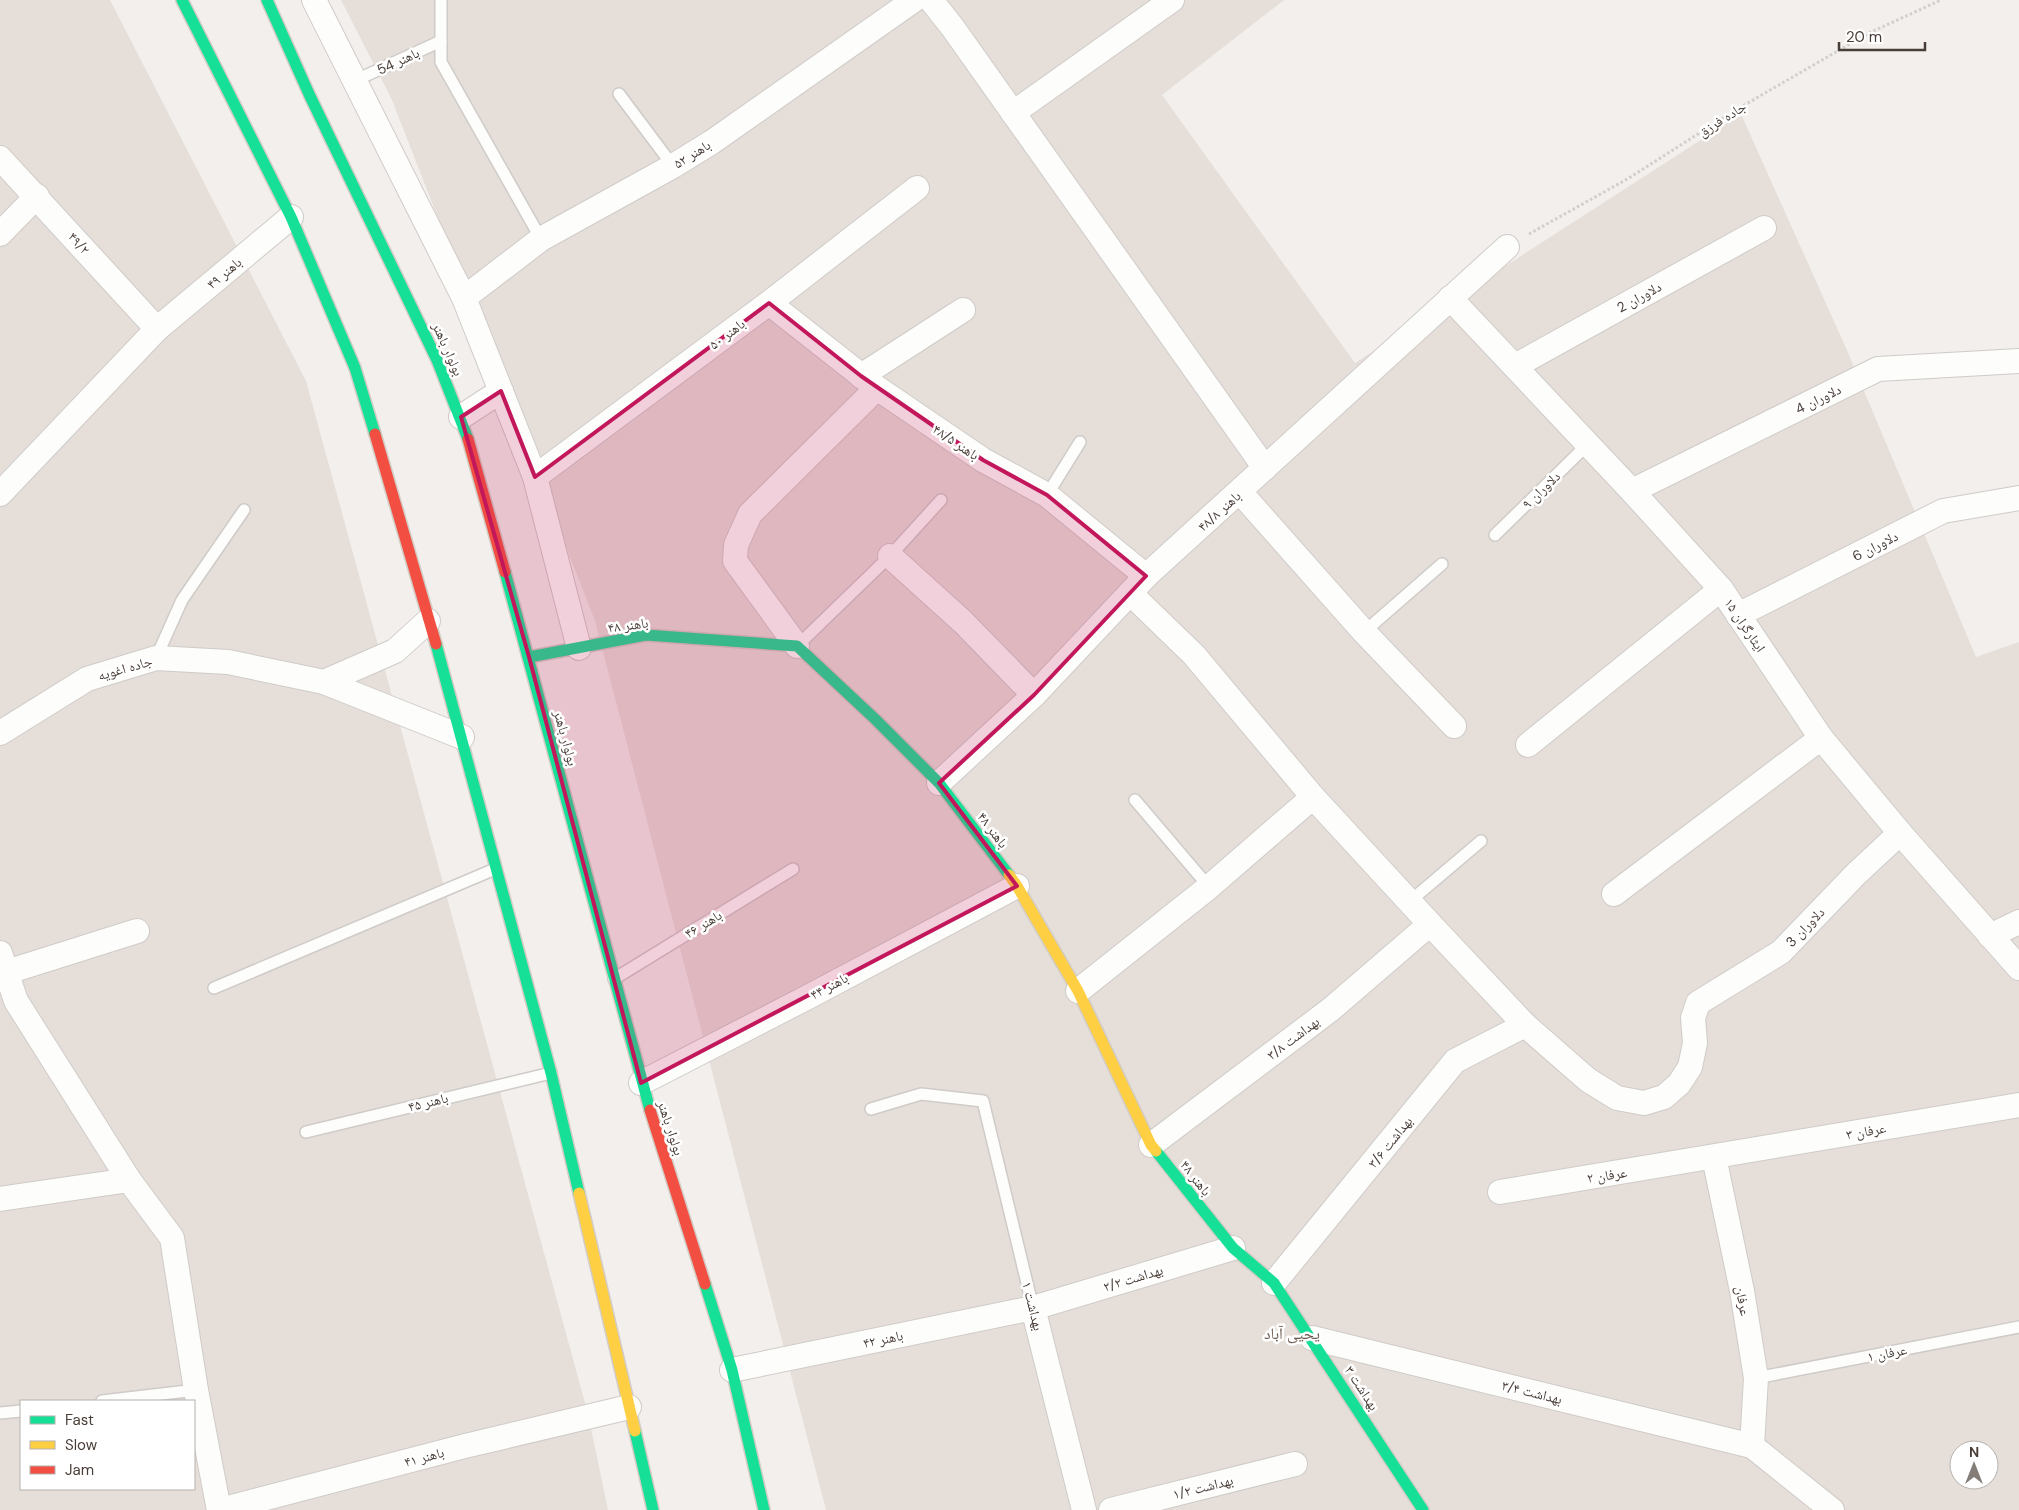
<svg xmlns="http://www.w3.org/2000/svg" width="2019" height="1510" font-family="'DM Sans','Noto Naskh Arabic',sans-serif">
<rect width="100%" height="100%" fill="#f2efec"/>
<g fill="#e6dfd9" fill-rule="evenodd">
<path d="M0 0H110L306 381 588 1414 608 1510H0ZM21 1401H194V1489H21Z"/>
<path d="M341 0H1284L1162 95 1355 363 1741 114 1846 348 1976 657 2019 642V1510H826L595 621 392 100ZM1959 1450H1989V1480H1959Z"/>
</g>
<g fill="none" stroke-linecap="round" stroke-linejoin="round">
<g stroke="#cfcbc8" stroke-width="14">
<g id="lane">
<polyline points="441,0 441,62 541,239"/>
<polyline points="354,81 441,41"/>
<polyline points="619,94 673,166"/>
<polyline points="1047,495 1080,442"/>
<polyline points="1495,535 1588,444"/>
<polyline points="1364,632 1442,564"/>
<polyline points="797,646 890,556 941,500"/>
<polyline points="156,658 182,600 244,510"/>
<polyline points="1135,800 1209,887"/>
<polyline points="1409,902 1481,841"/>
<polyline points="614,979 793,869"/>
<polyline points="214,988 495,869"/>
<polyline points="871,1109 921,1094 983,1101 1033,1308"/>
<polyline points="306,1132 551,1073"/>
<polyline points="1756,1378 2019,1327"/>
<polyline points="102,1401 196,1390"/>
<polyline points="0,1413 21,1411"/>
</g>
</g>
<g stroke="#cfcbc8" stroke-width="26">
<g id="street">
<polyline points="314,0 464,298 535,477 579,648"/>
<polyline points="931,0 953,28 1265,468"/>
<polyline points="1013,113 1172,0"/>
<polyline points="0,158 157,329"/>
<polyline points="0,234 37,196"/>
<polyline points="464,298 541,239 673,166 712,142 914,0"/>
<polyline points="1450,298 1632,491 1721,589 1821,738 1900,833 2019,968"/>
<polyline points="769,303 877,388 983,460 1047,495 1146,576"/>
<polyline points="1515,366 1764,228"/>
<polyline points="861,376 963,310"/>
<polyline points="461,417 501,391"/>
<polyline points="535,477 769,303 917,188"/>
<polyline points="1632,491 1878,369 2019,361"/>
<polyline points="1240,492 1364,632 1454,726"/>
<polyline points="0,494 157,329 291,217"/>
<polyline points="890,556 963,622 1034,695"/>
<polyline points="1130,593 1194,655 1313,797 1430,924 1525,1025 1588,1080 1617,1098 1644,1103 1664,1097 1679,1084 1690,1067 1695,1043 1693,1018 1698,1003 1781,952 1856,874 1900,833"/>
<polyline points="1738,615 1943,511 2019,498"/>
<polyline points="797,646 735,561 736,545 750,514 877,388"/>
<polyline points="324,682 395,651 428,621"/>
<polyline points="0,733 87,679 156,658 228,662 324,682 462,737"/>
<polyline points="1528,745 1721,589"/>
<polyline points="939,783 1034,695 1146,576 1507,247"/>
<polyline points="1614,894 1821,738"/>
<polyline points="1990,936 2019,922"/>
<polyline points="0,953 16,1001 129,1180 172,1238 196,1390 219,1510"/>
<polyline points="7,972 137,931"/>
<polyline points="1078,991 1209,887 1313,797"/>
<polyline points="641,1083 808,997 1017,886"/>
<polyline points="1151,1145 1330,1010 1430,924"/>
<polyline points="1714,1157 1742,1291 1756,1378 1752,1446"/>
<polyline points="1500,1192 2019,1105"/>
<polyline points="0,1199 129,1180"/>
<polyline points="1274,1283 1455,1061 1525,1025"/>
<polyline points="1033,1308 1084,1510"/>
<polyline points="1312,1338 1752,1446 1832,1510"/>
<polyline points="732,1370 1033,1308 1233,1248"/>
<polyline points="220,1510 465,1446 629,1407"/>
<polyline points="1111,1510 1295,1464"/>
</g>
</g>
<g stroke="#d3ccc4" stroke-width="14">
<g id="fast">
<polyline points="182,0 291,217 355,368 375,434"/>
<polyline points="267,0 309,94 437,360 468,439"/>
<polyline points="505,572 650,1110"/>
<polyline points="436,644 551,1073 579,1193"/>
<polyline points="529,657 646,635 797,646 875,719 939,783 1009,875"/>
<polyline points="1156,1151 1233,1248 1274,1283 1423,1510"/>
<polyline points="705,1284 732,1370 764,1510"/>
<polyline points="635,1431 653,1510"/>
</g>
</g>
<g stroke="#d3ccc4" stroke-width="14">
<g id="slow">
<polyline points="1009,875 1017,886 1078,991 1151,1145 1156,1151"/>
<polyline points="579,1193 635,1431"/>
</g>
</g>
<g stroke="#d3ccc4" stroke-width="14">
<g id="jam">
<polyline points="375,434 436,644"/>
<polyline points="468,439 505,572"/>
<polyline points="650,1110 705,1284"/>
</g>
</g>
<polyline stroke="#d2ceca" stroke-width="3" stroke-dasharray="2.5 2.5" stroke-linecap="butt" points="1529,234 1629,178 1734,111 1869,33 1941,0"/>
<use href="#lane" stroke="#fdfdfc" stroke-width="11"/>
<use href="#street" stroke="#fdfdfc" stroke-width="24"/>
<use href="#fast" stroke="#16e098" stroke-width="11"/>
<use href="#slow" stroke="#ffcf43" stroke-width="11"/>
<use href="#jam" stroke="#f24e42" stroke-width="11"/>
</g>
<path fill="#c2185b" fill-opacity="0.2" stroke="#c2185b" stroke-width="4" stroke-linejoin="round" d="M769 303 861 376 983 460 1047 495 1146 576 1034 695 939 783 1017 886 641 1083 529 657 461 417 501 391 535 477Z"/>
<g text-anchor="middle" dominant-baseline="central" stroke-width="5" stroke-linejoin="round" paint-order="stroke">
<g font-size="14" fill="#493e37" stroke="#fff">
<text transform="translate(398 61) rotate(-25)">باهنر 54</text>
<text transform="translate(1722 119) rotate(-32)">جاده فرزق</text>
<text transform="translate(692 154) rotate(-32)">باهنر ۵۲</text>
<text transform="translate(79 243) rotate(48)">۴۹/۲</text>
<text transform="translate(224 273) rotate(-40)">باهنر ۴۹</text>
<text transform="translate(1639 297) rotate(-29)">دلاوران 2</text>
<text transform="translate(727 334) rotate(-37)">باهنر ۵۰</text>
<text transform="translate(448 349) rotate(66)">بولوار باهنر</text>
<text transform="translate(1818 399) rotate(-26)">دلاوران 4</text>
<text transform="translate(956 442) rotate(34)">باهنر ۴۸/۵</text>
<text transform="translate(1541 490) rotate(-44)">دلاوران ۹</text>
<text transform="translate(1219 511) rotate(-42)">باهنر ۴۸/۸</text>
<text transform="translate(1875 546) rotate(-27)">دلاوران 6</text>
<text transform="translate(628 625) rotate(-8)">باهنر ۴۸</text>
<text transform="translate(1745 625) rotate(56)">ایثارگران ۱۵</text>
<text transform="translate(125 668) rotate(-16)">جاده اغویه</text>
<text transform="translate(566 738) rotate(75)">بولوار باهنر</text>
<text transform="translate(993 830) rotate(53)">باهنر ۴۸</text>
<text transform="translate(703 924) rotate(-31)">باهنر ۴۶</text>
<text transform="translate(1805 927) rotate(-46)">دلاوران 3</text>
<text transform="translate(829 986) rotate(-28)">باهنر ۴۴</text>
<text transform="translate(1293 1038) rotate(-37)">بهداشت ۳/۸</text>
<text transform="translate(428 1102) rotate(-14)">باهنر ۴۵</text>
<text transform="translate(671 1128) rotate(72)">بولوار باهنر</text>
<text transform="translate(1866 1131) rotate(-10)">عرفان ۳</text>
<text transform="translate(1390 1142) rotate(-51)">بهداشت ۳/۶</text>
<text transform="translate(1607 1175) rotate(-9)">عرفان ۲</text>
<text transform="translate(1196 1178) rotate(52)">باهنر ۴۸</text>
<text transform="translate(1133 1278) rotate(-17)">بهداشت ۲/۲</text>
<text transform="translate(1743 1301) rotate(80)">عرفان</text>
<text transform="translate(1033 1306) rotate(76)">بهداشت ۱</text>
<text transform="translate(883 1339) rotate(-12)">باهنر ۴۲</text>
<text transform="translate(1887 1353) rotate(-11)">عرفان ۱</text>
<text transform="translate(1362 1388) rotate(57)">بهداشت ۳</text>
<text transform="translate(1532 1392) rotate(14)">بهداشت ۳/۴</text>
<text transform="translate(424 1457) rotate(-15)">باهنر ۴۱</text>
<text transform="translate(1203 1487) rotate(-14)">بهداشت ۱/۲</text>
</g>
<g font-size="16" fill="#6d594d" stroke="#fff">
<text x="1292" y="1333">یحیی آباد</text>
</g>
</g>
<rect x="20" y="1400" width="175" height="90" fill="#ffffff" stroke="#b6b2af"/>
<rect x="30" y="1416" width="25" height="8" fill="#16e098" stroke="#b6b2af"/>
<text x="65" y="1425" font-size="15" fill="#493e37">Fast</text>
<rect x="30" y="1441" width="25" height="8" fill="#ffcf43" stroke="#b6b2af"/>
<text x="65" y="1450" font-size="15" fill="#493e37">Slow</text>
<rect x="30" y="1466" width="25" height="8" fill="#f24e42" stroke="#b6b2af"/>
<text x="65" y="1475" font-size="15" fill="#493e37">Jam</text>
<g transform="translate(1974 1465)"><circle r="24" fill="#ffffff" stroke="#b6b2af"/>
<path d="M0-4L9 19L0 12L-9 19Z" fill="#847c76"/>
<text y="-8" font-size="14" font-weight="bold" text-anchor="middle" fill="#493e37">N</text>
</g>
<path d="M1839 42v8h86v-8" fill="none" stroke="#493e37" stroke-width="2.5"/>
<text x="1846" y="42" font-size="15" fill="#493e37" stroke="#ffffff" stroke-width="4" paint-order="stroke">20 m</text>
</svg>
